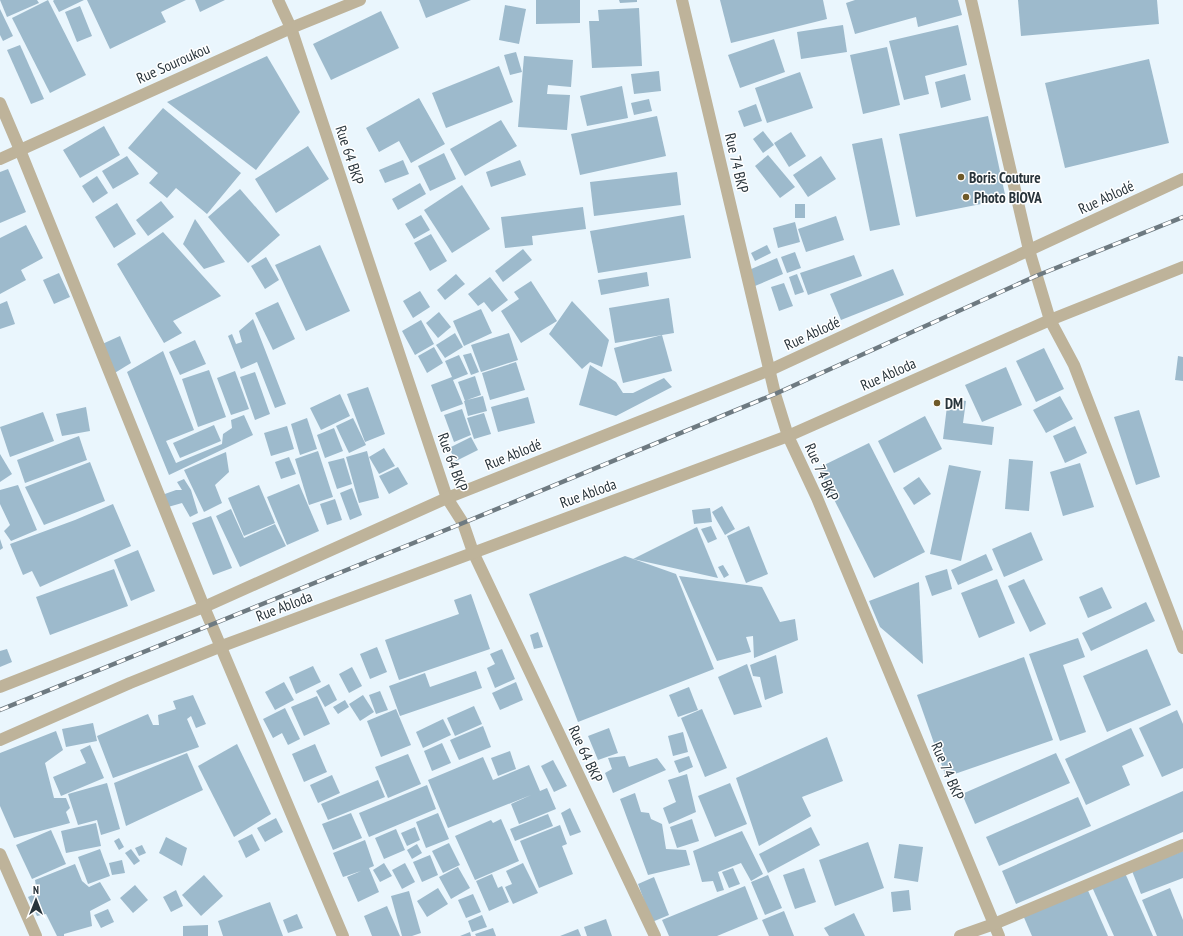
<svg xmlns="http://www.w3.org/2000/svg" width="1183" height="936" font-family="'PT Sans Narrow',sans-serif">
<rect width="100%" height="100%" fill="#eaf6fd"/>
<g fill="#9dbacc">
<polygon points="0,0 37,0 39,3 7,17"/>
<polygon points="48,0 86,75 50,93 12,18"/>
<polygon points="54,0 84,0 59,12 53,1"/>
<polygon points="87,0 186,0 161,12 166,22 110,49"/>
<polygon points="195,0 225,0 200,12"/>
<polygon points="419,0 471,0 426,18"/>
<polygon points="536,0 580,0 580,23 536,24"/>
<polygon points="619,0 637,0 637,2 620,3"/>
<polygon points="720,0 823,0 827,19 731,43"/>
<polygon points="855,0 958,0 962,15 918,27 916,17 855,34 846,3"/>
<polygon points="1018,0 1157,0 1159,24 1021,36"/>
<polygon points="505,5 526,9 519,44 499,40"/>
<polygon points="80,6 92,36 77,42 65,12"/>
<polygon points="639,8 642,66 592,68 589,21 599,21 598,10"/>
<polygon points="0,9 13,36 3,41 0,35"/>
<polygon points="381,11 399,48 331,80 313,44"/>
<polygon points="843,25 847,52 801,59 797,32"/>
<polygon points="958,25 967,65 925,76 929,94 904,100 889,41"/>
<polygon points="774,39 785,72 740,88 728,55"/>
<polygon points="20,45 44,99 31,104 7,50"/>
<polygon points="887,47 900,105 863,114 850,55"/>
<polygon points="516,52 522,72 510,75 504,55"/>
<polygon points="267,56 300,112 256,170 167,102"/>
<polygon points="524,56 573,60 571,87 548,85 547,94 570,95 567,130 518,127"/>
<polygon points="1149,59 1169,143 1065,168 1045,83"/>
<polygon points="499,66 513,102 446,128 432,93"/>
<polygon points="659,71 661,91 634,94 631,74"/>
<polygon points="800,72 813,108 767,123 755,88"/>
<polygon points="965,74 971,100 941,108 935,82"/>
<polygon points="622,86 628,118 587,126 580,96"/>
<polygon points="419,98 445,144 411,163 399,141 379,152 366,128"/>
<polygon points="649,99 652,111 634,115 631,103"/>
<polygon points="756,104 762,121 744,127 738,111"/>
<polygon points="163,108 241,173 207,214 176,188 167,198 149,183 158,173 128,148"/>
<polygon points="657,116 666,156 580,175 571,134"/>
<polygon points="988,116 1006,199 916,217 899,134"/>
<polygon points="501,120 517,146 465,176 450,149"/>
<polygon points="104,126 120,155 80,178 63,150"/>
<polygon points="763,131 774,145 763,153 753,139"/>
<polygon points="791,132 806,156 789,167 774,143"/>
<polygon points="882,138 900,225 870,231 852,144"/>
<polygon points="308,146 329,179 276,213 255,179"/>
<polygon points="444,153 456,179 430,191 418,166"/>
<polygon points="768,155 795,187 780,198 755,166"/>
<polygon points="127,156 139,174 113,189 102,171"/>
<polygon points="821,156 836,179 808,197 793,175"/>
<polygon points="403,160 409,174 385,183 379,170"/>
<polygon points="520,160 526,175 491,187 486,172"/>
<polygon points="8,169 26,212 0,223 0,172"/>
<polygon points="677,172 681,205 594,216 590,182"/>
<polygon points="97,176 108,193 93,203 82,186"/>
<polygon points="420,183 426,194 398,210 392,199"/>
<polygon points="462,185 490,229 452,253 424,210"/>
<polygon points="240,189 280,235 248,263 208,217"/>
<polygon points="161,201 174,217 148,236 136,220"/>
<polygon points="117,203 136,234 114,248 95,217"/>
<rect x="795" y="204" width="10" height="14"/>
<polygon points="583,207 586,229 532,236 533,245 505,248 501,217"/>
<polygon points="421,215 430,230 414,239 405,224"/>
<polygon points="684,215 691,258 598,273 590,231"/>
<polygon points="836,216 844,240 806,252 798,229"/>
<polygon points="195,219 225,262 204,269 183,244"/>
<polygon points="795,222 800,242 778,248 773,228"/>
<polygon points="26,225 43,258 21,270 26,280 0,294 0,238"/>
<polygon points="163,232 221,296 173,321 182,333 164,343 117,264"/>
<polygon points="431,234 447,261 430,271 414,243"/>
<polygon points="320,245 350,311 306,331 275,265"/>
<polygon points="767,245 771,253 755,261 751,253"/>
<polygon points="523,249 532,260 503,282 495,271"/>
<polygon points="795,252 801,268 787,273 781,257"/>
<polygon points="854,255 862,276 808,295 800,273"/>
<polygon points="266,257 279,280 265,289 251,266"/>
<polygon points="777,258 783,274 755,286 749,270"/>
<polygon points="893,269 904,295 841,320 830,294"/>
<polygon points="647,272 649,286 601,295 598,280"/>
<polygon points="59,273 70,297 54,304 43,280"/>
<polygon points="456,274 465,284 445,300 437,290"/>
<polygon points="797,274 804,292 795,295 789,277"/>
<polygon points="490,277 508,300 492,312 484,302 478,306 468,294"/>
<polygon points="531,281 557,321 521,343 501,311 519,299 514,292"/>
<polygon points="784,283 793,306 779,311 771,287"/>
<polygon points="420,291 430,307 413,318 403,301"/>
<polygon points="669,298 674,333 615,343 609,308"/>
<polygon points="7,301 15,324 0,329 0,304"/>
<polygon points="572,301 609,340 602,367 590,362 582,369 549,334"/>
<polygon points="278,302 295,339 273,350 255,313"/>
<polygon points="481,309 492,333 464,346 453,321"/>
<polygon points="439,312 451,327 438,338 426,323"/>
<polygon points="253,319 286,404 275,408 257,362 241,369 228,336 232,334 236,344 242,342 239,331"/>
<polygon points="421,320 434,344 415,355 402,331"/>
<polygon points="455,333 463,347 445,358 436,345"/>
<polygon points="509,333 518,360 481,372 471,345"/>
<polygon points="662,335 672,371 623,383 614,348"/>
<polygon points="120,336 131,363 113,374 100,345"/>
<polygon points="195,340 206,364 180,375 169,352"/>
<polygon points="434,347 443,363 427,373 418,356"/>
<polygon points="1044,348 1064,389 1036,402 1016,361"/>
<polygon points="163,351 194,430 166,441 176,463 222,444 223,434 232,428 231,420 244,415 253,435 169,475 127,372"/>
<polygon points="471,353 479,372 471,375 463,355"/>
<polygon points="459,355 468,374 453,380 463,404 441,412 431,385 452,377 445,361"/>
<polygon points="1178,356 1183,357 1183,381 1175,380"/>
<polygon points="516,362 525,390 490,400 482,373"/>
<polygon points="590,365 616,382 623,393 633,393 664,378 672,387 616,416 579,405"/>
<polygon points="1006,367 1022,405 982,422 965,385"/>
<polygon points="209,370 226,417 198,427 182,379"/>
<polygon points="235,371 249,409 231,415 217,378"/>
<polygon points="255,372 270,414 255,420 240,377"/>
<polygon points="475,376 481,395 467,400 483,396 487,411 468,416 464,401 465,401 458,382"/>
<polygon points="368,387 385,434 365,442 347,394"/>
<polygon points="340,394 350,416 321,430 310,408"/>
<polygon points="1060,396 1073,419 1046,433 1033,410"/>
<polygon points="528,397 535,423 498,432 491,407"/>
<polygon points="948,398 966,401 963,423 994,427 992,445 943,439"/>
<polygon points="86,407 90,431 62,436 56,414"/>
<polygon points="462,409 471,435 454,442 444,415"/>
<polygon points="1139,410 1160,477 1136,485 1114,417"/>
<polygon points="43,412 54,441 10,457 0,427"/>
<polygon points="484,413 491,434 474,439 467,418"/>
<polygon points="925,416 942,449 894,473 878,441"/>
<polygon points="307,418 317,449 300,455 291,424"/>
<polygon points="353,418 366,445 349,453 336,426"/>
<polygon points="214,425 221,441 180,458 173,443"/>
<polygon points="287,426 294,449 271,456 264,433"/>
<polygon points="1075,426 1087,453 1065,463 1053,436"/>
<polygon points="334,428 343,451 325,458 317,435"/>
<polygon points="79,436 87,460 25,483 17,460"/>
<polygon points="471,437 478,450 456,461 449,448"/>
<polygon points="869,443 925,552 874,578 818,468"/>
<polygon points="384,448 395,466 379,474 369,457"/>
<polygon points="318,451 333,497 309,505 295,459"/>
<polygon points="367,451 379,498 359,503 346,457"/>
<polygon points="226,452 229,472 215,485 222,503 204,512 184,470"/>
<polygon points="0,454 12,474 0,482"/>
<polygon points="289,457 296,474 281,479 275,462"/>
<polygon points="344,458 352,484 337,489 328,462"/>
<polygon points="1009,459 1033,461 1029,511 1005,509"/>
<polygon points="90,462 105,501 44,525 25,487"/>
<polygon points="1080,463 1094,507 1063,516 1050,472"/>
<polygon points="949,465 981,471 961,561 930,554"/>
<polygon points="398,467 408,484 389,494 379,476"/>
<polygon points="919,477 931,494 914,505 903,488"/>
<polygon points="184,479 191,490 198,513 190,517 182,503 168,507 162,495 176,490 182,490 177,482"/>
<polygon points="299,484 319,531 287,545 267,497"/>
<polygon points="18,485 37,530 11,541 4,531 10,525 0,504 0,490"/>
<polygon points="259,485 275,523 244,536 228,498"/>
<polygon points="352,488 362,515 350,520 340,493"/>
<polygon points="335,499 342,520 327,525 320,504"/>
<polygon points="113,504 131,546 40,587 32,571 23,575 10,544 75,520"/>
<polygon points="722,506 735,529 725,535 712,512"/>
<polygon points="710,508 712,522 694,524 692,510"/>
<polygon points="231,509 244,538 275,524 286,546 240,567 216,516"/>
<polygon points="211,516 232,568 213,575 192,523"/>
<polygon points="711,526 717,539 708,543 701,529"/>
<polygon points="749,526 768,574 746,583 727,536"/>
<polygon points="697,527 718,578 633,559"/>
<polygon points="1031,532 1043,560 1004,577 992,549"/>
<polygon points="0,539 3,548 0,550"/>
<polygon points="138,550 155,591 131,601 114,560"/>
<polygon points="986,554 993,570 958,585 951,570"/>
<polygon points="625,556 676,574 714,669 578,722 529,594"/>
<polygon points="723,565 729,575 724,578 718,567"/>
<polygon points="114,569 128,606 50,635 36,597"/>
<polygon points="947,569 952,589 932,596 925,576"/>
<polygon points="679,576 762,587 780,622 795,619 798,640 754,658 753,636 746,637 751,652 717,661"/>
<polygon points="997,579 1015,623 979,638 961,593"/>
<polygon points="1024,579 1046,624 1030,632 1008,586"/>
<polygon points="919,582 923,664 880,627 869,601"/>
<polygon points="1102,587 1112,608 1088,618 1079,597"/>
<polygon points="471,594 490,649 399,680 385,640 459,614 454,600"/>
<polygon points="1146,602 1155,621 1091,651 1082,633"/>
<polygon points="538,632 543,647 534,649 530,635"/>
<polygon points="1078,638 1085,657 1063,665 1086,732 1060,741 1029,654"/>
<polygon points="377,647 387,672 370,679 360,654"/>
<polygon points="7,649 12,662 0,667 0,651"/>
<polygon points="502,649 515,679 495,688 487,668 495,664 490,654"/>
<polygon points="1147,649 1171,705 1107,732 1083,676"/>
<polygon points="776,655 783,693 765,700 760,677 753,676 750,665"/>
<polygon points="1024,657 1053,740 946,777 917,695"/>
<polygon points="747,664 762,707 734,715 718,677"/>
<polygon points="313,666 321,682 296,694 289,677"/>
<polygon points="352,667 362,686 349,693 339,674"/>
<polygon points="476,671 482,688 400,716 389,686 425,673 430,687"/>
<polygon points="284,682 294,700 275,710 265,692"/>
<polygon points="516,682 523,700 500,710 492,693"/>
<polygon points="329,684 337,700 325,707 316,691"/>
<polygon points="689,687 698,710 678,717 669,695"/>
<polygon points="380,691 388,710 376,714 369,695"/>
<polygon points="193,695 206,724 196,728 191,716 187,719 199,747 113,778 97,736 148,714 153,725 159,725 158,715 176,709 173,701"/>
<polygon points="363,695 374,712 360,721 349,704"/>
<polygon points="317,696 330,724 304,736 291,707"/>
<polygon points="345,700 349,707 338,714 333,707"/>
<polygon points="474,706 482,724 455,736 447,718"/>
<polygon points="285,708 300,739 288,745 282,733 273,738 263,719"/>
<polygon points="396,709 411,745 381,757 367,721"/>
<polygon points="702,709 727,768 705,777 681,718"/>
<polygon points="1177,710 1183,724 1183,768 1162,777 1139,728"/>
<polygon points="443,719 451,735 423,748 416,732"/>
<polygon points="93,723 97,741 66,747 62,729"/>
<polygon points="483,726 491,747 459,760 450,740"/>
<polygon points="609,728 618,753 598,760 588,736"/>
<polygon points="1131,728 1144,756 1122,766 1130,785 1086,805 1065,759"/>
<polygon points="56,731 63,750 45,763 54,798 66,798 70,808 66,812 70,823 14,838 0,806 0,753"/>
<polygon points="683,732 688,752 673,756 668,736"/>
<polygon points="827,737 843,781 802,797 811,816 759,846 736,778"/>
<polygon points="442,743 451,763 432,771 424,751"/>
<polygon points="237,744 271,814 234,837 198,766"/>
<polygon points="315,744 327,772 304,782 292,754"/>
<polygon points="90,745 104,778 61,796 53,777 86,763 80,750"/>
<polygon points="510,751 516,769 498,776 491,758"/>
<polygon points="187,753 203,790 126,826 114,783"/>
<polygon points="1056,753 1070,783 975,824 962,794"/>
<polygon points="408,754 421,784 388,798 375,767"/>
<polygon points="625,756 629,767 657,758 666,770 613,793 605,773 612,769 608,758"/>
<polygon points="689,756 693,767 679,773 674,761"/>
<polygon points="483,757 493,780 529,765 540,791 547,788 556,809 519,824 511,804 531,795 448,828 428,780"/>
<polygon points="553,760 567,786 554,792 541,766"/>
<polygon points="687,774 696,812 669,824 663,808 676,802 668,780"/>
<polygon points="332,775 340,793 318,803 310,785"/>
<polygon points="378,780 385,797 328,820 321,804"/>
<polygon points="107,783 120,829 101,835 97,820 78,825 68,794"/>
<polygon points="730,783 747,824 715,837 698,796"/>
<polygon points="427,785 436,809 369,837 359,813"/>
<polygon points="1183,791 1183,832 1016,904 1002,871"/>
<polygon points="635,793 641,812 649,813 651,819 662,824 666,849 686,850 690,865 648,875 620,799"/>
<polygon points="1078,797 1091,826 999,866 986,837"/>
<polygon points="570,808 581,832 570,836 561,813"/>
<polygon points="351,813 362,838 333,850 322,824"/>
<polygon points="438,813 449,839 426,848 416,822"/>
<polygon points="548,814 553,826 515,841 510,829"/>
<polygon points="276,818 283,832 265,842 257,828"/>
<polygon points="501,819 519,861 475,880 455,836 491,820 493,823"/>
<polygon points="692,819 699,841 677,848 670,827"/>
<polygon points="96,823 101,846 66,853 61,831"/>
<polygon points="560,825 567,844 562,846 573,874 539,888 520,841"/>
<polygon points="415,827 420,840 407,846 401,833"/>
<polygon points="811,827 820,845 768,873 759,854"/>
<polygon points="396,829 405,850 384,859 375,838"/>
<polygon points="51,830 66,864 32,879 16,845"/>
<polygon points="742,831 763,874 751,881 741,863 718,872 724,890 717,892 713,881 702,882 693,851"/>
<polygon points="252,834 260,850 246,858 238,841"/>
<polygon points="166,837 187,848 182,866 159,853"/>
<polygon points="119,838 124,847 119,850 114,841"/>
<polygon points="365,840 374,866 369,868 379,892 358,902 347,877 361,871 343,877 333,853"/>
<polygon points="868,842 884,888 835,906 819,860"/>
<polygon points="449,843 460,865 443,873 432,851"/>
<polygon points="417,844 422,853 412,859 407,850"/>
<polygon points="899,844 923,847 918,882 894,878"/>
<polygon points="142,845 146,853 139,856 135,848"/>
<polygon points="100,849 110,876 88,884 78,857"/>
<polygon points="131,849 140,861 134,865 125,853"/>
<polygon points="1183,851 1183,878 1141,894 1132,871"/>
<polygon points="430,855 438,875 422,882 413,862"/>
<polygon points="122,860 125,873 112,875 109,863"/>
<polygon points="384,863 392,876 380,882 373,870"/>
<polygon points="405,863 415,882 402,889 392,870"/>
<polygon points="523,863 538,893 513,904 505,887 512,884 506,871"/>
<polygon points="75,864 82,881 89,887 100,882 111,900 90,911 92,926 64,934 64,936 57,936 46,914 37,916 28,897 37,893 35,880"/>
<polygon points="458,867 470,888 451,899 439,877"/>
<polygon points="733,868 740,884 729,888 722,872"/>
<polygon points="804,868 816,902 795,909 783,875"/>
<polygon points="1125,873 1153,936 1114,936 1092,887"/>
<polygon points="492,874 498,888 502,886 509,902 489,911 476,881"/>
<polygon points="204,875 223,896 201,916 182,895"/>
<polygon points="768,875 782,908 765,915 751,882"/>
<polygon points="654,877 669,915 652,922 638,884"/>
<polygon points="135,885 148,900 133,913 120,898"/>
<polygon points="745,886 758,919 717,936 669,936 662,920"/>
<polygon points="1086,886 1108,936 1032,936 1022,913"/>
<polygon points="438,888 448,904 427,917 417,901"/>
<polygon points="1170,888 1183,920 1183,936 1157,936 1142,900"/>
<polygon points="176,890 183,906 171,912 163,897"/>
<polygon points="909,890 911,910 893,912 891,892"/>
<polygon points="409,891 421,933 412,936 402,936 391,896"/>
<polygon points="473,894 481,912 466,918 458,900"/>
<polygon points="270,902 283,936 223,936 218,921"/>
<polygon points="387,906 400,936 372,936 364,916"/>
<polygon points="108,909 114,922 101,928 94,915"/>
<polygon points="784,911 794,936 769,936 762,920"/>
<polygon points="854,913 865,936 829,936 824,928"/>
<polygon points="297,914 303,928 288,933 283,920"/>
<polygon points="482,915 487,927 472,932 468,921"/>
<polygon points="606,919 612,936 587,936 584,927"/>
<polygon points="208,925 208,936 183,936 183,926"/>
<polygon points="493,928 496,936 476,936 475,934"/>
<polygon points="578,929 581,936 560,936"/>
<polygon points="470,932 471,936 460,936"/>
</g>
<g fill="none" stroke-linecap="round" stroke-linejoin="round">
<g stroke="#beb39a" stroke-width="12">
<polyline points="278,0 291,28 447,498 463,523 473,552 655,936"/>
<polyline points="682,0 775,394 788,436 817,498 999,936"/>
<polyline points="971,0 1029,250 1050,320 1074,365 1183,648"/>
<polyline points="0,103 20,150 204,607 343,936"/>
<polyline points="0,159 291,28 360,0"/>
<polyline points="0,687 204,607 447,498 770,370 1183,179"/>
<polyline points="0,740 130,683 222,646 788,436 1050,320 1183,267"/>
<polyline points="0,854 36,936"/>
<polyline points="960,936 994,924 1183,845"/>
</g>
<g stroke="#6e7a81" stroke-width="4.5">
<polyline id="rail" points="0,710 463,523 775,394 1036,276 1183,217"/>
</g>
<use href="#rail" stroke="#fff" stroke-width="3" stroke-dasharray="9" stroke-linecap="butt"/>
</g>
<g fill="#6f5a29" stroke="#fff" stroke-width="1.5">
<circle cx="961" cy="177" r="4"/>
<circle cx="966" cy="197" r="4"/>
<circle cx="937" cy="403" r="4"/>
</g>
<g text-anchor="middle" dominant-baseline="central" stroke-width="3" stroke-linejoin="round" paint-order="stroke">
<g font-size="15" fill="#28343b" stroke="#fff">
<text transform="translate(173 63) rotate(-24)">Rue Souroukou</text>
<text transform="translate(350 155) rotate(72)">Rue 64 BKP</text>
<text transform="translate(737 163) rotate(77)">Rue 74 BKP</text>
<text transform="translate(1106 197) rotate(-25)">Rue Ablodé</text>
<text transform="translate(812 333) rotate(-25)">Rue Ablodé</text>
<text transform="translate(888 374) rotate(-24)">Rue Abloda</text>
<text transform="translate(513 454) rotate(-22)">Rue Ablodé</text>
<text transform="translate(453 462) rotate(70)">Rue 64 BKP</text>
<text transform="translate(822 472) rotate(66)">Rue 74 BKP</text>
<text transform="translate(588 493) rotate(-20)">Rue Abloda</text>
<text transform="translate(284 606) rotate(-21)">Rue Abloda</text>
<text transform="translate(586 754) rotate(65)">Rue 64 BKP</text>
<text transform="translate(948 771) rotate(67)">Rue 74 BKP</text>
</g>
<g font-size="15" font-weight="bold" fill="#28343b" stroke="#fff" text-anchor="start">
<text x="969" y="177">Boris Couture</text>
<text x="974" y="197">Photo BIOVA</text>
<text x="945" y="403">DM</text>
</g>
</g>
<g transform="translate(36 900)" stroke="#ffffff" stroke-width="3" paint-order="stroke">
<path d="M0-3L7 15L0 10L-7 15Z" fill="#28343b"/>
<text y="-6" font-size="11" font-weight="bold" text-anchor="middle" fill="#28343b">N</text>
</g>
</svg>
